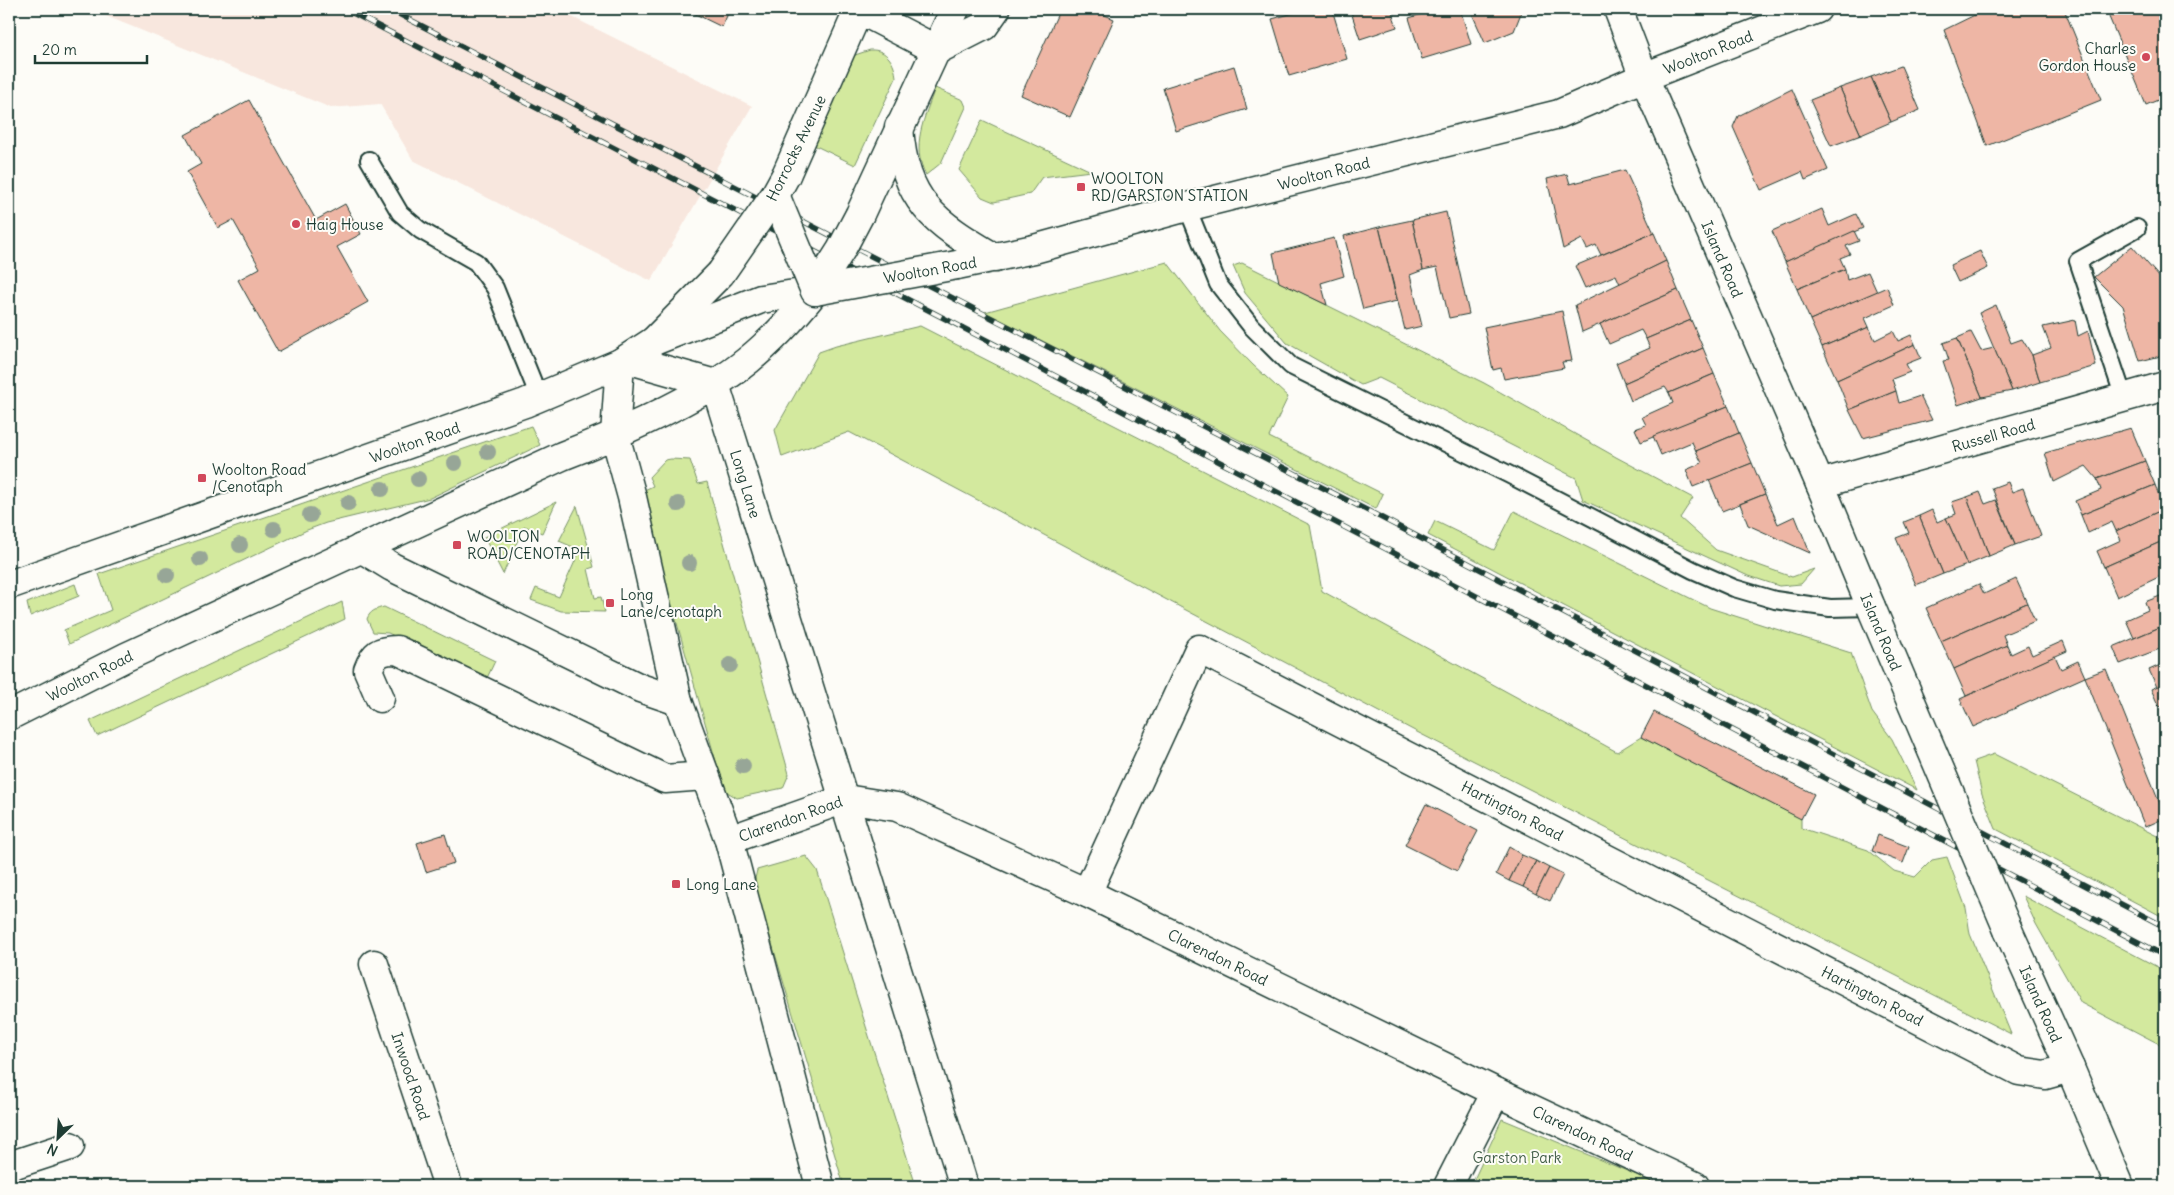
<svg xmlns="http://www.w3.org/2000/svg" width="2174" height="1195" font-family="Delius,sans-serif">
<rect width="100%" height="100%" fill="#fdfcf7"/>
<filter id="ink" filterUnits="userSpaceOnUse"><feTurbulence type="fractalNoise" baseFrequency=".02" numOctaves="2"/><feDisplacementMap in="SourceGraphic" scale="10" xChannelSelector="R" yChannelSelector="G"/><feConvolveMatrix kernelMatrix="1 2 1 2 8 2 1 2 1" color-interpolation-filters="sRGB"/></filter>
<g filter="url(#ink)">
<polygon fill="#f8e7de" points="89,9 556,9 752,106 651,281 413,160 380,104 331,108"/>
<g fill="#d3e99e" stroke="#799369">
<path d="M870 50C887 49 895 63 896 78L855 165 814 145 852 60 855 55Z"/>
<path d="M935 88 963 100 966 107 941 163 926 175C910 146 925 117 935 88Z"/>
<polygon points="982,120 1091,171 1042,177 1030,194 994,202 982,197 959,170"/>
<polygon points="1167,262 1220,331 1253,365 1288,397 1269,437 1383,494 1376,509 985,312"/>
<polygon points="1242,263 1484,383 1616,457 1693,498 1680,518 1716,550 1792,577 1814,569 1801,584 1779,586 1746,575 1583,500 1576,478 1379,378 1361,385 1287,343 1245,293 1233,266"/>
<polygon points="920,326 1310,525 1322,591 1617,752 1641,737 1801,818 1801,828 1868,850 1894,871 1915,877 1932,860 1947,857 1966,908 1970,934 2011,1034 1413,730 849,432 782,457 775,430 819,352 836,346"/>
<polygon points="531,426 540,445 430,498 326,523 307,530 69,644 64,630 111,610 99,574"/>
<polygon points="671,459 690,460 698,484 707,482 789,774 783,788 737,798 724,790 640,492 653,486 649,477 665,460"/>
<polygon points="556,502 542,533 524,526 503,574 484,537"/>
<polygon points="577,506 594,567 588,569 595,598 601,597 605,612 561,611 531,600 536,588 559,597 580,550 559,541"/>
<polygon points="1514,511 1710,608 1851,653 1872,712 1892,739 1917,790 1428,535 1435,521 1494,550"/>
<polygon points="75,584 79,596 30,616 27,603"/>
<polygon points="342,602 345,619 97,736 90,721"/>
<path d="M384 607 495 661 487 678 388 633 373 632 367 619C370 611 376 609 384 607Z"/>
<polygon points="1994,754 2165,840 2165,918 1996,829 1982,794 1974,761"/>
<polygon points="806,856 817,870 916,1186 844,1186 754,883 757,870"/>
<polygon points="2023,896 2165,971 2165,1047 2081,1003 2036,924"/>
<polygon points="1502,1119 1663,1186 1471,1186"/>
</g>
<g fill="#eeb6a5" stroke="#1f3d34">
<polygon points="685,9 730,9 722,27"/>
<polygon points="1060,9 1091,9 1114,19 1070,117 1021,95"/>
<polygon points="1308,9 1332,9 1347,59 1289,76 1272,19"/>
<polygon points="1350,9 1391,9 1397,27 1360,39"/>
<polygon points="1439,9 1460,9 1471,44 1422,59 1409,18"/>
<polygon points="1470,9 1519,9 1521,13 1514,31 1485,43"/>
<polygon points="1987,9 2064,9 2101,100 1987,146 1944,30"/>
<polygon points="2129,9 2165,10 2165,97 2146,105 2109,17"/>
<polygon points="1234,66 1247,109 1176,131 1163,88"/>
<polygon points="1901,66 1920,110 1891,122 1871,77"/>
<polygon points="1871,77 1891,122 1861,135 1840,88"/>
<polygon points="1840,88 1861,135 1831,146 1810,100"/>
<polygon points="1792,89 1828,170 1805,180 1802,172 1761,190 1733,127 1738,116"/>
<polygon points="249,100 316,220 345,204 361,234 337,247 368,302 278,352 238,280 260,268 233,220 218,228 187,172 201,164 185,135"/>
<polygon points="1625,170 1654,233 1601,255 1596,245 1587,249 1582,239 1563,249 1547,179 1567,174 1570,184"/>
<polygon points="1822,209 1829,226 1856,214 1863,228 1785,262 1772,231"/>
<polygon points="1446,212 1469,314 1449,318 1437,267 1423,270 1412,220"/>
<polygon points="1412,220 1423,270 1410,275 1422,326 1405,330 1379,227"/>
<polygon points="1379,227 1397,301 1363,309 1344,236"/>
<polygon points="1854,231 1859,241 1846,246 1850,254 1840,258 1845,269 1797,289 1785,262"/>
<polygon points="1654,233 1666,261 1620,284 1616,275 1585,288 1575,266"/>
<polygon points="1334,238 1344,276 1321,283 1327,305 1279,282 1273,253"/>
<polygon points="2132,246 2161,279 2165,298 2165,355 2140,361 2123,306 2094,277"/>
<polygon points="1980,251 1988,268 1958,282 1950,265"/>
<polygon points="1666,261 1678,290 1582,332 1575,305"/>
<polygon points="1845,269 1847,280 1868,272 1877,292 1810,320 1797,289"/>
<polygon points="1887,287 1894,305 1865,318 1869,327 1822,347 1810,320"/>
<polygon points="1678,290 1691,320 1646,339 1641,330 1609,344 1600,324"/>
<polygon points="1996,305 2011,343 2022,339 2032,355 2040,382 2012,391 1979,313"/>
<polygon points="1562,311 1572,361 1562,362 1564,368 1504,379 1501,368 1493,370 1484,327"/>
<polygon points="1691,320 1703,348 1624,383 1616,363 1650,348 1646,339"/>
<polygon points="2075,320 2078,336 2088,331 2096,366 2040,382 2032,355 2051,348 2043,327"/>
<polygon points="1869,327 1875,340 1893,331 1898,341 1911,335 1915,344 1837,380 1822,347"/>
<polygon points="1971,332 1981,351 1994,348 2012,391 1982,397 1957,338"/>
<polygon points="1957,338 1982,397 1958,405 1943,361 1949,360 1943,343"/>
<polygon points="1915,344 1921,358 1906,364 1910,372 1892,379 1896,391 1849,410 1837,380"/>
<polygon points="1703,348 1714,374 1669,393 1665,387 1631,401 1624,383"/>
<polygon points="1714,374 1728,406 1641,442 1635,429 1646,425 1642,417 1673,403 1669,393"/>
<polygon points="1896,391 1899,403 1920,396 1932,420 1863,438 1849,410"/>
<polygon points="1728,406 1739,433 1696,451 1692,442 1661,455 1653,436"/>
<polygon points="2131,428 2145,461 2097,479 2086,466 2054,482 2045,453"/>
<polygon points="1739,433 1752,463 1693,487 1686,470 1702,463 1696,451"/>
<polygon points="2145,461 2155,485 2081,515 2075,501 2101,490 2097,479"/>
<polygon points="1752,463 1765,494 1722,511 1709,480"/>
<polygon points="2008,482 2012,492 2023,488 2041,536 2015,545 1992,488"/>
<polygon points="2155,485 2164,509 2116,531 2112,522 2088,533 2081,515"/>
<polygon points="1980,492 1985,504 1996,500 2015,545 1989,556 1967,497"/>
<polygon points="1765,494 1778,524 1795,516 1810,553 1748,525 1740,504"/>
<polygon points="1967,497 1989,556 1967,565 1946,518 1956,514 1952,502"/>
<polygon points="2164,509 2165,540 2104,567 2097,551 2121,540 2116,531"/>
<polygon points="1932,510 1937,522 1946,518 1967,565 1943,574 1919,516"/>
<polygon points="1919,516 1943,574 1916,585 1896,538 1909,533 1904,522"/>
<polygon points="2165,540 2165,574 2117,597 2104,567"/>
<polygon points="2016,579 2027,603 1941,641 1926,608 1979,584 1984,594"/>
<polygon points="2165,594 2165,625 2134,638 2126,620 2148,610 2145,602"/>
<polygon points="2027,603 2035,621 2003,635 2007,645 1954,669 1941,641"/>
<polygon points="2165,625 2165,647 2120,664 2113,647"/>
<polygon points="2063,641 2067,651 1966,696 1954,669 2007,645 2011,654 2028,646 2032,655"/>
<polygon points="2055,656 2061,669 2078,661 2085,677 1973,727 1960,699"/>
<polygon points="2165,663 2165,683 2157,687 2149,670"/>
<polygon points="2106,669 2165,816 2165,818 2145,827 2085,677"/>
<polygon points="2165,683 2165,705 2159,707 2151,689"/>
<polygon points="1654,712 1814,794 1801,819 1641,737"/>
<polygon points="1426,804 1478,831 1457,871 1405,845"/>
<polygon points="445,834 454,863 426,872 417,843"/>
<polygon points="1878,835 1909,847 1903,863 1872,851"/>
<polygon points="1509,847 1522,855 1509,881 1496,874"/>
<polygon points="1522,855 1536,861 1523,887 1509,881"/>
<polygon points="1536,861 1549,868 1536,894 1523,887"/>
<polygon points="1549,868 1563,875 1550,901 1536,894"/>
</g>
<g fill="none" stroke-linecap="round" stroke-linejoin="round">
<g stroke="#1f3d34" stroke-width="20">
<g id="service">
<polyline points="369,160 400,213 420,230 476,262 495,288 539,397"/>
<polyline points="1187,207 1218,284 1251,326 1291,366 1510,475 1693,570 1734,588 1775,600 1830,608 1871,607"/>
<polyline points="2124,398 2078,261 2137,228"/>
</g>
</g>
<g stroke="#1f3d34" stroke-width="31">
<g id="minor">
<polyline points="858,9 937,50 984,26 996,9"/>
<path id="s1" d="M1618 9 1644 77 1820 484 1871 607"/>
<path d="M899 127C904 202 934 222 995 258"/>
<path id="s2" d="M957 265 1034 249 1187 207 1559 114 1644 77 1817 9"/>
<polyline points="654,341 761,299 815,291"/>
<path id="s3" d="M1820 484 2165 386"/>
<polyline points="361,548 392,567 640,688 678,701"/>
<path d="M380 698 368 670C374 654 379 650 397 650L665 779 705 776"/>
<path id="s4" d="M729 840 845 799 897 807 1087 893 1496 1092 1695 1186"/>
<path id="s5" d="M1087 893 1199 649 2019 1071 2045 1075 2070 1068"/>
<path id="s6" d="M2008 930 2070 1068 2120 1186"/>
<path id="s7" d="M374 964 448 1186"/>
<polyline points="9,1166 70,1146"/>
<polyline points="1448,1186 1496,1092"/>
</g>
</g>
<g stroke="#1f3d34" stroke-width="31">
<g id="tertiary">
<path id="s8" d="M627 359 715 384 964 1186"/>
<polyline points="620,363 615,435 632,497 678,701 729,840 820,1186"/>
</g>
</g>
<g stroke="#1f3d34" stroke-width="31">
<g id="secondary">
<polyline points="786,175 859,9"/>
<polyline points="860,214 955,9"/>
<path id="s9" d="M9 585 525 403 620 363 654 341 721 273"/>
<path id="s10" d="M9 716 126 657 562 456C614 436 666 413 714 384 754 361 787 326 815 291"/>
</g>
</g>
<use href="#service" stroke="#fdfcf7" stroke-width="16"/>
<use href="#minor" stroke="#fdfcf7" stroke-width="28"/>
<use href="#tertiary" stroke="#fdfcf7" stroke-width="28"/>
<use href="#secondary" stroke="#fdfcf7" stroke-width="28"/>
<g stroke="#1f3d34" stroke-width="5.5">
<g id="rail">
<polyline points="345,9 996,345 2165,956"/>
<polyline points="389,9 1380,517 2165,927"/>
</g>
</g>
<use href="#rail" stroke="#fdfcf7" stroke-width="4" stroke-dasharray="11" stroke-linecap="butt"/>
<g stroke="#1f3d34" stroke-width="31" stroke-linecap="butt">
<g id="minor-bridge">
<polyline points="775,195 815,291 957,265"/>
<polyline points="1871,607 2008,930"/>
</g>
</g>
<g stroke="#1f3d34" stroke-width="31" stroke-linecap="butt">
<g id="secondary-bridge">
<polyline points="721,273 775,195 786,175"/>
<polyline points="815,291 841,250 860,214"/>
</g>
</g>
<use href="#minor-bridge" stroke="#fdfcf7" stroke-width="28"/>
<use href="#secondary-bridge" stroke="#fdfcf7" stroke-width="28"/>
</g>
<g fill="#97a697">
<circle cx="488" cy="452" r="8"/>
<circle cx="455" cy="463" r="8"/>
<circle cx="418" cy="479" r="8"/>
<circle cx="382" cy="489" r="8"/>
<circle cx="348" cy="503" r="8"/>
<circle cx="678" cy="504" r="8"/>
<circle cx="310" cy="515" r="8"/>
<circle cx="274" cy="529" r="8"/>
<circle cx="240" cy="545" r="8"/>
<circle cx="200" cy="559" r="8"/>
<circle cx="689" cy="563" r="8"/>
<circle cx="167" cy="575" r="8"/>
<circle cx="730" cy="665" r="8"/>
<circle cx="743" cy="766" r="8"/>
</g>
</g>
<g fill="#d1495b" stroke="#fdfcf7" stroke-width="2">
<circle cx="2146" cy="57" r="5"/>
<rect x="1076" y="182" width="10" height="10" rx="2.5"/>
<circle cx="296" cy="224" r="5"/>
<rect x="197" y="473" width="10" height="10" rx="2.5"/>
<rect x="452" y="540" width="10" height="10" rx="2.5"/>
<rect x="605" y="598" width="10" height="10" rx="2.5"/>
<rect x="671" y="879" width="10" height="10" rx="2.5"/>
</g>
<g text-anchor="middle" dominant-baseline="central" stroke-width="4" stroke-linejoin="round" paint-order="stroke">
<g font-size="15" fill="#1f3d34" stroke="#fdfcf7" text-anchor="start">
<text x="2136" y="48" text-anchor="end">Charles<tspan x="2136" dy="17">Gordon House</tspan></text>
<text x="1091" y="178">WOOLTON<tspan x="1091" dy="17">RD/GARSTON STATION</tspan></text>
<text x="306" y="224">Haig House</text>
<text x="212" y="469">Woolton Road<tspan x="212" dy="17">/Cenotaph</tspan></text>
<text x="467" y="536">WOOLTON<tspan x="467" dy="17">ROAD/CENOTAPH</tspan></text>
<text x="620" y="594">Long<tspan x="620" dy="17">Lane/cenotaph</tspan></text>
<text x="686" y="884">Long Lane</text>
</g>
<g font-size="15" fill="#1f3d34" stroke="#fdfcf7">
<text stroke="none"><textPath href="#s2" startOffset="782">Woolton Road</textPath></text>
<text transform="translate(796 148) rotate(-64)">Horrocks Avenue</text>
<text stroke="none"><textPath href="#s2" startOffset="378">Woolton Road</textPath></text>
<text stroke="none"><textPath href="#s1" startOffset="271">Island Road</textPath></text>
<text transform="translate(930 270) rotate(-10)">Woolton Road</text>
<text stroke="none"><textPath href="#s3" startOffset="180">Russell Road</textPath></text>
<text stroke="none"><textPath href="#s9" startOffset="430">Woolton Road</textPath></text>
<text stroke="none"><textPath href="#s8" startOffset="196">Long Lane</textPath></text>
<text transform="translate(1881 632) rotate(67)">Island Road</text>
<text stroke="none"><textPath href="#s10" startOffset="90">Woolton Road</textPath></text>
<text stroke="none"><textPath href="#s5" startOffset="621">Hartington Road</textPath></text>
<text stroke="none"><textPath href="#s4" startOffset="65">Clarendon Road</textPath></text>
<text stroke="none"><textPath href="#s4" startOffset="530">Clarendon Road</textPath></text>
<text stroke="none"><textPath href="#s5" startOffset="1026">Hartington Road</textPath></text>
<text stroke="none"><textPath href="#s6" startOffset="81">Island Road</textPath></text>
<text stroke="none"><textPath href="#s7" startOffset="118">Inwood Road</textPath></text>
<text stroke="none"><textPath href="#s4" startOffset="935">Clarendon Road</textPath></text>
</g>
<g font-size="15" fill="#435f49" stroke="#fdfcf7">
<text x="1517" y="1157">Garston Park</text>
</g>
</g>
<rect width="2174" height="1195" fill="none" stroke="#fdfcf7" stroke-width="30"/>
<rect x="15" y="15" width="2144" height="1165" fill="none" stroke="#1f3d34" stroke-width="2" filter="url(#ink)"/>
<g transform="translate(58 1138) rotate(205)" stroke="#fdfcf7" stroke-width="4" paint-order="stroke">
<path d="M0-4L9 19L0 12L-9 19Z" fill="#1f3d34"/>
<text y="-8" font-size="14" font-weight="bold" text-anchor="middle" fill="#1f3d34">N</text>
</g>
<path d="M35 55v8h112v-8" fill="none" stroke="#1f3d34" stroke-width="2.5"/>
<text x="42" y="55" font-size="15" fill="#1f3d34" stroke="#fdfcf7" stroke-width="4" paint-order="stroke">20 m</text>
</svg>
